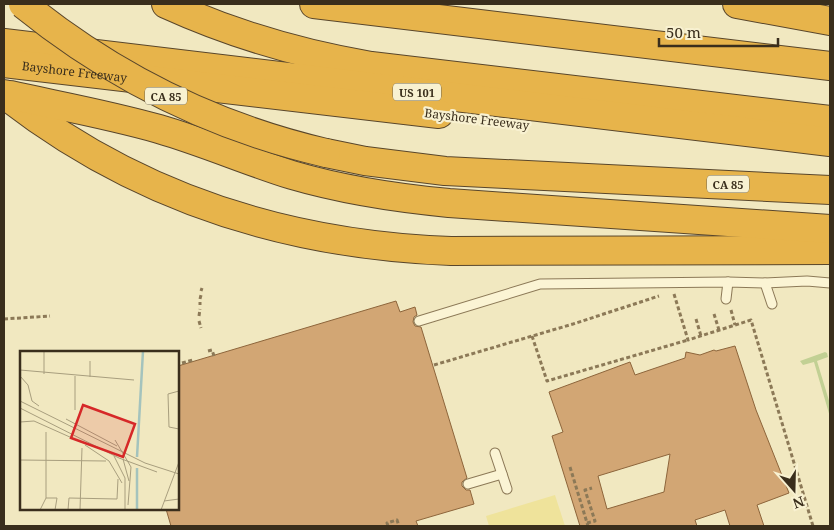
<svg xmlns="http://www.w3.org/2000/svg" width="834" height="530" font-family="'Noto Serif',serif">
<rect width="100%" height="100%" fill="#f1e8c0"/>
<polygon fill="#c2d094" points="825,352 827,353 828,357 817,361 830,404 830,417 814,362 803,365 800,361"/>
<polygon fill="#efe39b" points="555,495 565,526 489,526 486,516"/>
<g fill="#d2a674" stroke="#8d653b" fill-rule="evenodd">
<polygon points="396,301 400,312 415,307 417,315 414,317 413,322 415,326 421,327 467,478 462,482 462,486 466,490 470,490 474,504 416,521 418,526 171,526 166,509 178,509 178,366"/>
<path d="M735 346 756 410 789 493 757 505 764 526H730L725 510 695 520 697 526H580L552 436 563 432 549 392 630 362 635 375 685 358 686 352 700 355 714 350 716 351ZM670 454 664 492 607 509 598 476Z"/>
</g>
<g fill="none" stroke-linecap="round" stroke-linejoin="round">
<g stroke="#8c7957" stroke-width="11">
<g id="service">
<polyline points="765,283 772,304"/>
<polyline points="726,299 728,282"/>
<polyline points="419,321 540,284 728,282 765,283 807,281 830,283"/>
<polyline points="495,453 507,489"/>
<polyline points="468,484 502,474"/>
</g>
</g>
<g stroke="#59462b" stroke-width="30">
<g id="motorway">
<path d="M166 4C232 34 300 54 371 66L830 120"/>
<polyline points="314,4 830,66"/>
<polyline points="737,4 830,21"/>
<polyline points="4,43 830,142"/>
<path id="s1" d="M4 63 439 114"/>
<path d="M4 94C135 197 285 245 451 251L830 250"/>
<path d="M10 95C60 106 110 115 159 129 204 142 247 161 292 175 343 190 396 198 449 203L830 229"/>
<polyline points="326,153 365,161 445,171 830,190"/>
</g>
</g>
<g stroke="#8c7957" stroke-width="3" stroke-dasharray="4 2.5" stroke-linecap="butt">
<polyline points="201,291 202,288"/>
<polyline points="674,294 688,340 751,320 813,526"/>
<polyline points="200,299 201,295"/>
<polyline points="200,305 200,302"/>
<polyline points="731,310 735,325"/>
<polyline points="714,314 719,330"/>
<polyline points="199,316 200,309"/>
<polyline points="4,319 50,316"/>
<polyline points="696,319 701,336"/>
<polyline points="199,321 201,328"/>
<polyline points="532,336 547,381 688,340"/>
<polyline points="208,351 212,350 214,356"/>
<polyline points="182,363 193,360"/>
<polyline points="434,365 573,324 659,296"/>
<polyline points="570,467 588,526"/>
<polyline points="587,523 595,521 585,490 592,488"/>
<polyline points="388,526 387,523 397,520 399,526"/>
</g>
<use href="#service" stroke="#fbf4d4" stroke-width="9"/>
<use href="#motorway" stroke="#e7b44b" stroke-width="28"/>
<g stroke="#59462b" stroke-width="30" stroke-linecap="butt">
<path id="motorway-bridge" d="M23 4C112 76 214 127 326 153"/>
</g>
<use href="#motorway-bridge" stroke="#e7b44b" stroke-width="28"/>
</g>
<g text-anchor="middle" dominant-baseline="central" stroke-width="4.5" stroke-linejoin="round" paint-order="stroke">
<g fill="#f8f1d1" stroke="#736852" stroke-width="1">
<rect x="393" y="83.5" width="48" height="17" rx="4"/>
<rect x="145" y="87.5" width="42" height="17" rx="4"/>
<rect x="707" y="175.5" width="42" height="17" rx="4"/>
</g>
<g font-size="11" font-weight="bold" fill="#3a2e1c">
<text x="417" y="92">US 101</text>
<text x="166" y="96">CA 85</text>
<text x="728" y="184">CA 85</text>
</g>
<g font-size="12" fill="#3a2e1c" stroke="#f8f1d1">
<text stroke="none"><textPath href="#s1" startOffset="71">Bayshore Freeway</textPath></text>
<text transform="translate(477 119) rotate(7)">Bayshore Freeway</text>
</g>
</g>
<g transform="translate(20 351)">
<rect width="159" height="159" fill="#f1e8c0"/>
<path fill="none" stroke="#a4c3bd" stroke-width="2.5" d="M117 106 123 0M117 159V117"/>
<path fill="none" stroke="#a89e7e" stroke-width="1" d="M0 19 114 29M24 23V0M0 25 8 34 12 50 19 55M70 26V10M159 40 148 43 149 76 159 78M0 50 125 112 159 123M0 57 99 107 137 121M55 59V25M46 68 97 95M0 71 14 70 61 91M95 89 111 116 108 154M65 94 89 110 102 132M94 105 105 127V159M103 108 109 130M0 109 86 110M26 147H37L35 159M144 150 159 148M20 159 26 147V81M48 159 49 147 97 148 98 128M60 159 62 97M141 159 159 111"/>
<path fill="#d62828" fill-opacity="0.15" stroke="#d62828" stroke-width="2.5" d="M63 54 115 73 103 106 51 87Z"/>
<rect width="159" height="159" fill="none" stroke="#3a2e1c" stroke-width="2.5"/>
</g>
<rect width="834" height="530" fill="none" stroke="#3a2e1c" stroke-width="10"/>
<g transform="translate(794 490) rotate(160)" stroke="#f8f1d1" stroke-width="4" paint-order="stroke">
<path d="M0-4L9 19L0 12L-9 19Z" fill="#3a2e1c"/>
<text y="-8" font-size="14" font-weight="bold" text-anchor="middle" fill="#3a2e1c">N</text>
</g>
<path d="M659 38v8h119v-8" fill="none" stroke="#3a2e1c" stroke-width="2.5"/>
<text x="666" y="38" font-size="15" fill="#3a2e1c" stroke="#f8f1d1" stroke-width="4" paint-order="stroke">50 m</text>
</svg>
